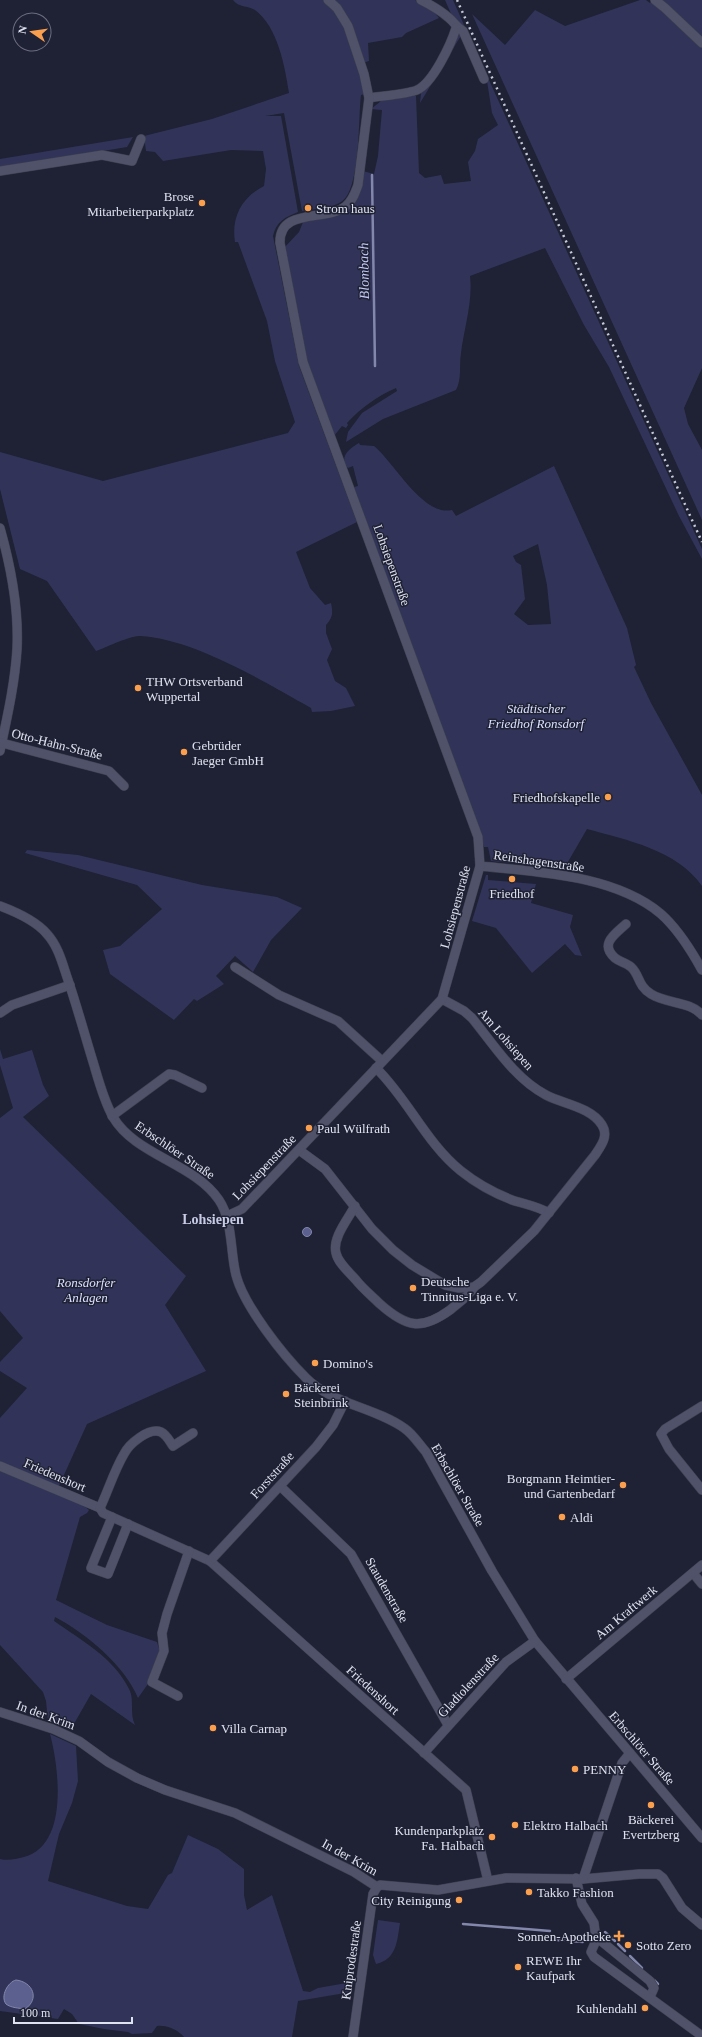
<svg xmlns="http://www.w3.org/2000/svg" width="702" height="2037" font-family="'Times New Roman',serif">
<rect width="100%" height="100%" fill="#1f2134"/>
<g fill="#313458" fill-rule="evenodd">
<path d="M233 0H323C349 14 357 67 365 94L361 95C358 118 361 190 341 202 330 209 314 209 302 211L284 113 265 116H281L298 212C285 217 276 222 273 236L299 366 357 522 296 552 310 588 325 605 331 603C333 613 333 617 326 625V633L332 649 327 660 335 681 346 688 355 706 331 711 312 712 311 708C264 682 195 639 140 636 129 636 107 647 96 651L47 581 20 569 0 489V452L103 481 288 433 295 422 275 361 267 321 238 242H235C231 217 242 197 264 186L266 169 263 151 231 150 163 161 155 152 146 151 144 136 212 119 289 93C285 67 278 27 255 10 247 5 239 8 233 0Z"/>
<polygon points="331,0 415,0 434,12 439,18 406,33 402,37 368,43 369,61 363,63"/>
<polygon points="445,0 453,0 468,34 452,16"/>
<polygon points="640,0 646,0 650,3 652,0 702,0 702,368 684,408 688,424 702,450 702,520 472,14 505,45 535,10 565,26"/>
<polygon points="460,33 462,34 420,103 421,93"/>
<path d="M489 80 702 549V559L679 516 609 367 584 325 545 248 470 276C473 302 464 328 461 353 459 365 462 379 456 390L383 419 346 442 348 432 362 413 397 391 396 388C377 396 361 408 347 423L348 425 346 428 342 426 334 436 306 358 284 248 299 232 303 222 354 204 360 192 363 171 374 174 378 156 382 110 371 109 381 101 411 94 416 96 419 173 425 178 441 175 444 184 471 181 468 162 475 151 478 139 498 125 492 113 487 81Z"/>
<polygon points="133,137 127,147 0,168 0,159"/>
<path d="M359 443 360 445 374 446C394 462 423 517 452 510L456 516 554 466 627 628 636 665 634 667 651 703 702 795V886C677 850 627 840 587 829L565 867 566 870 546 866 491 861 488 847H484L354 487 358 486 353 466 348 468C338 457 350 448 359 443ZM538 544 547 585 551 624 528 625 514 614 525 599 521 565 516 562 513 556Z"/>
<polygon points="27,850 78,855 202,885 277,897 302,908 271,940 253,972 235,956 216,976 224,984 197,1001 194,999 174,1020 110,974 103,950 120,946 162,909 137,885 25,853"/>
<polygon points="486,875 488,875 488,880 536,884 531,903 573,915 570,927 582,956 575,955 565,944 532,973 496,928 472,921"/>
<path d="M0 1049 3 1059 32 1050 43 1085 49 1096 23 1117 186 1276 165 1305 206 1371 87 1424 59 1486 89 1510 87 1513 80 1517 56 1600 107 1625 157 1642 160 1652 150 1681 138 1698C125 1666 86 1633 55 1617L54 1621C81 1640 114 1658 129 1689 135 1700 129 1713 135 1725L91 1694 71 1729 48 1721 46 1701 43 1692 0 1645V1418L27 1388 0 1371V1362L23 1338 0 1311V1118L13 1108 0 1065Z"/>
<path d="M50 1734 76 1746 78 1781 72 1803 59 1834 48 1881 127 1906 148 1909 168 1875 172 1873 188 1835 218 1849 244 1869V1895L247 1910 272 1895 303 1991 310 1992 318 1988 352 1982 351 1992 298 2001 292 2037H184C178 2030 167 2025 157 2026L152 2033 132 2034 128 2032 104 2029 79 2024 72 2014 64 2009 58 2019 0 2011V1859C8 1861 16 1859 24 1857 69 1845 59 1768 50 1734Z"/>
<path d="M378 1920 400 1923C397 1941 397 1959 376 1964L373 1955Z"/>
</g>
<g fill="#5b608f" stroke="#8387ac">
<circle cx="307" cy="1232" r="4.5"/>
<path d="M16 1980C33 1982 40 1999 25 2009 19 2008 11 2008 6 2004 0 1996 8 1982 16 1980Z"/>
</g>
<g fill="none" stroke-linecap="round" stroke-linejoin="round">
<g stroke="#8387ac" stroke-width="2.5">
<polyline points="372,175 375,366"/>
<polyline points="463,1924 550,1931"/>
<polyline points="605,1932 615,1941"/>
<polyline points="556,1940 583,1942"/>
<polyline points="618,1944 625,1951"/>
<polyline points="630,1956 642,1968"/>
<polyline points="654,1980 658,1984"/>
</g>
<g stroke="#3c3e4e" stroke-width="10">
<g id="minor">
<path d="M421 0C431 5 440 10 449 18 455 23 455 26 463 31L484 79"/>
<polyline points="655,0 665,8 702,43"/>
<path d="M369 98C381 96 408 94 417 90 433 83 451 44 456 28"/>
<polyline points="0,171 102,155 132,161 141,139"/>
<path d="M0 528C11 567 19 608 17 649 15 683 7 718 0 751"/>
<polyline points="2,743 109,771 124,786"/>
<path d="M480 866C537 872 615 875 661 914 678 929 691 950 702 970"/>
<path d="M0 906C16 912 36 921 47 934 58 946 62 962 67 977 77 1006 85 1036 94 1065 99 1082 104 1101 113 1117 135 1155 194 1163 219 1200 233 1221 230 1251 236 1275 244 1306 283 1355 306 1378 332 1404 374 1407 404 1428 413 1434 419 1444 426 1452L492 1571 535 1641 702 1838"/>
<path d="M626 924C615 934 599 944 615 958 620 962 627 963 631 967 640 975 637 985 651 994 667 1004 690 1001 702 1015"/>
<polyline points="235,967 279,995 338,1021 382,1061"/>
<polyline points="0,1013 12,1005 70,985"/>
<path d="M376 1068C408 1099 426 1143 461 1171 476 1183 494 1193 512 1200 524 1204 537 1206 549 1213"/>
<polyline points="112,1116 169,1074 175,1075 202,1088"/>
<path d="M299 1150 325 1169 372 1229 393 1250 412 1265 445 1285 459 1288 474 1287 481 1282 534 1231 595 1155C601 1146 609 1136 602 1125 591 1107 563 1104 546 1095 515 1079 494 1045 472 1018L464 1011 442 999"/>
<path d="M355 1206C348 1219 332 1238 336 1253 338 1263 350 1273 356 1280 363 1289 372 1296 380 1304 406 1327 421 1331 450 1310 458 1303 469 1296 474 1287"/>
<path d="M227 1216 242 1209 442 999 480 866 478 837 303 362 280 243C279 207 327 222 346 206 353 200 355 193 358 185L369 98 364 74 348 26 337 8 328 0"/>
<polyline points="702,1406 665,1429 661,1434 669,1449 702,1490"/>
<polyline points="0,1466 100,1508 103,1513 210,1561 466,1790 488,1881"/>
<polyline points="280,1486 351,1554 448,1725"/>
<path d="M100 1508C108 1491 114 1471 124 1454 129 1444 149 1427 161 1432 167 1435 170 1442 173 1446L193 1433"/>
<polyline points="112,1517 91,1568 108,1574 128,1524"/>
<polyline points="210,1561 316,1447 333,1425 345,1401"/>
<polyline points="693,1573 702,1584"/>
<polyline points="566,1679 702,1565"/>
<polyline points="178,1696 152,1682 164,1651 162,1633 167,1614 189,1551"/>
<polyline points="0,1712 53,1729 79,1741 108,1762 137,1778 165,1790 235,1813 354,1872 377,1887 380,1885 438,1890 506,1878 583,1879 639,1874 658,1874 663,1878 682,1908 702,1925"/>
<polyline points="424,1753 506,1662 535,1641"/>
<polyline points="576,1878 582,1904 594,1923 595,1931 601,1941 650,1981 654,1988 650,1997"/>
<polyline points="583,1879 622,1763 630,1753"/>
<polyline points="598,1936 591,1952 594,1957 702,2036"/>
<polyline points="353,2037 373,1894 377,1887"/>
</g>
</g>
<use href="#minor" stroke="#4f5268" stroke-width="9"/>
<polyline stroke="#c6c9d7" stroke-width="2.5" stroke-dasharray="2 4" stroke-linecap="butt" points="457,0 702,542"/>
</g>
<g fill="#fa9f4e" stroke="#1f2134" stroke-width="1.5">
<circle cx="202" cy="203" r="4"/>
<circle cx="308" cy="208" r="4"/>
<circle cx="138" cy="688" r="4"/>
<circle cx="184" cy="752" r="4"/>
<circle cx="608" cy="797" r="4"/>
<circle cx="512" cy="879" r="4"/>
<circle cx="309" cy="1128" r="4"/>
<circle cx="413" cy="1288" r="4"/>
<circle cx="315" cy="1363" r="4"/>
<circle cx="286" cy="1394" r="4"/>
<circle cx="623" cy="1485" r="4"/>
<circle cx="562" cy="1517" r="4"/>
<circle cx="213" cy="1728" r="4"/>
<circle cx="575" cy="1769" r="4"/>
<circle cx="651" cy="1805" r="4"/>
<circle cx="515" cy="1825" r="4"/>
<circle cx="492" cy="1837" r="4"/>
<circle cx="529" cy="1892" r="4"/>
<circle cx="459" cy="1900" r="4"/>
<path d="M617 1930h4v4h4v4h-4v4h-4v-4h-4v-4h4z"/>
<circle cx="628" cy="1945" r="4"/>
<circle cx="518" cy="1967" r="4"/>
<circle cx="645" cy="2008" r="4"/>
</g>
<g text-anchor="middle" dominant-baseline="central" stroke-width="3" stroke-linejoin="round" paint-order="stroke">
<g font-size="13" fill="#dfe2ef" stroke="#1f2134" text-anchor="start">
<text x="194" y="196" text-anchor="end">Brose<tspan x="194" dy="15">Mitarbeiterparkplatz</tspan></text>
<text x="316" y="208">Strom haus</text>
<text x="146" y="681">THW Ortsverband<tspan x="146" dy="15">Wuppertal</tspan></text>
<text x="192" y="745">Gebrüder<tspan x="192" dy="15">Jaeger GmbH</tspan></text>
<text x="600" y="797" text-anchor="end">Friedhofskapelle</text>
<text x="512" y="893" text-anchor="middle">Friedhof</text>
<text x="317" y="1128">Paul Wülfrath</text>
<text x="421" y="1281">Deutsche<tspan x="421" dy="15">Tinnitus-Liga e. V.</tspan></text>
<text x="323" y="1363">Domino's</text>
<text x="294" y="1387">Bäckerei<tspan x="294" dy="15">Steinbrink</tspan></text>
<text x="615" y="1478" text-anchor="end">Borgmann Heimtier-<tspan x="615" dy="15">und Gartenbedarf</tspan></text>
<text x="570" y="1517">Aldi</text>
<text x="221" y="1728">Villa Carnap</text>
<text x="583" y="1769">PENNY</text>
<text x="651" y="1819" text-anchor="middle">Bäckerei<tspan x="651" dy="15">Evertzberg</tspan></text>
<text x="523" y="1825">Elektro Halbach</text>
<text x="484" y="1830" text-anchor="end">Kundenparkplatz<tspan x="484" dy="15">Fa. Halbach</tspan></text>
<text x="537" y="1892">Takko Fashion</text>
<text x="451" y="1900" text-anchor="end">City Reinigung</text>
<text x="611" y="1936" text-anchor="end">Sonnen-Apotheke</text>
<text x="636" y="1945">Sotto Zero</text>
<text x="526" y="1960">REWE Ihr<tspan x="526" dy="15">Kaufpark</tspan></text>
<text x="637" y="2008" text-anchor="end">Kuhlendahl</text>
</g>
<g font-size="13" fill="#dfe2ef" stroke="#1f2134">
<text transform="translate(392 565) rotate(70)">Lohsiepenstraße</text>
<text transform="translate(57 744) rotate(14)">Otto-Hahn-Straße</text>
<text transform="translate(539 861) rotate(8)">Reinshagenstraße</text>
<text transform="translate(455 907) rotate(-75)">Lohsiepenstraße</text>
<text transform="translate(506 1039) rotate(49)">Am Lohsiepen</text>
<text transform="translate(175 1150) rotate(34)">Erbschlöer Straße</text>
<text transform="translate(264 1167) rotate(-46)">Lohsiepenstraße</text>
<text transform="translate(55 1475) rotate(23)">Friedenshort</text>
<text transform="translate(272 1475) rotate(-48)">Forststraße</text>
<text transform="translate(458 1485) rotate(60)">Erbschlöer Straße</text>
<text transform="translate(387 1590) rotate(60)">Staudenstraße</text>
<text transform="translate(626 1612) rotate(-40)">Am Kraftwerk</text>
<text transform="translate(468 1685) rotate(-47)">Gladiolenstraße</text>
<text transform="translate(373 1690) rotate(42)">Friedenshort</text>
<text transform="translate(46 1715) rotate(20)">In der Krim</text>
<text transform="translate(642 1748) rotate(49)">Erbschlöer Straße</text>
<text transform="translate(350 1857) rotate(29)">In der Krim</text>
<text transform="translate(351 1960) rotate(-82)">Kniprodestraße</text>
</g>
<g font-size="13" font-style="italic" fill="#dbe0fe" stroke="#1f2134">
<text x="536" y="708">Städtischer<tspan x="536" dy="15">Friedhof Ronsdorf</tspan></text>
<text x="86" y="1282">Ronsdorfer<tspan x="86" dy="15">Anlagen</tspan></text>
</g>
<g font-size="14" font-style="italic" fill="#c4caf7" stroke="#1f2134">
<text transform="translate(364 271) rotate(-91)">Blombach</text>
</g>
<g font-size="14" font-weight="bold" fill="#c7cbe5" stroke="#1f2134">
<text x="213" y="1219">Lohsiepen</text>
</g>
</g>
<g transform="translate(32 32) rotate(283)"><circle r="19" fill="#1f2134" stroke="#6c6e7f"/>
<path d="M0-3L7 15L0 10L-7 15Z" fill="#fa9f4e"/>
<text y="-6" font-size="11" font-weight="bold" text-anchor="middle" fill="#dfe2ef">N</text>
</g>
<path d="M14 2017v6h118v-6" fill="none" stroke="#dfe2ef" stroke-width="2"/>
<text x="20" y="2017" font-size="12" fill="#dfe2ef" stroke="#1f2134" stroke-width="3" paint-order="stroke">100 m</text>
</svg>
